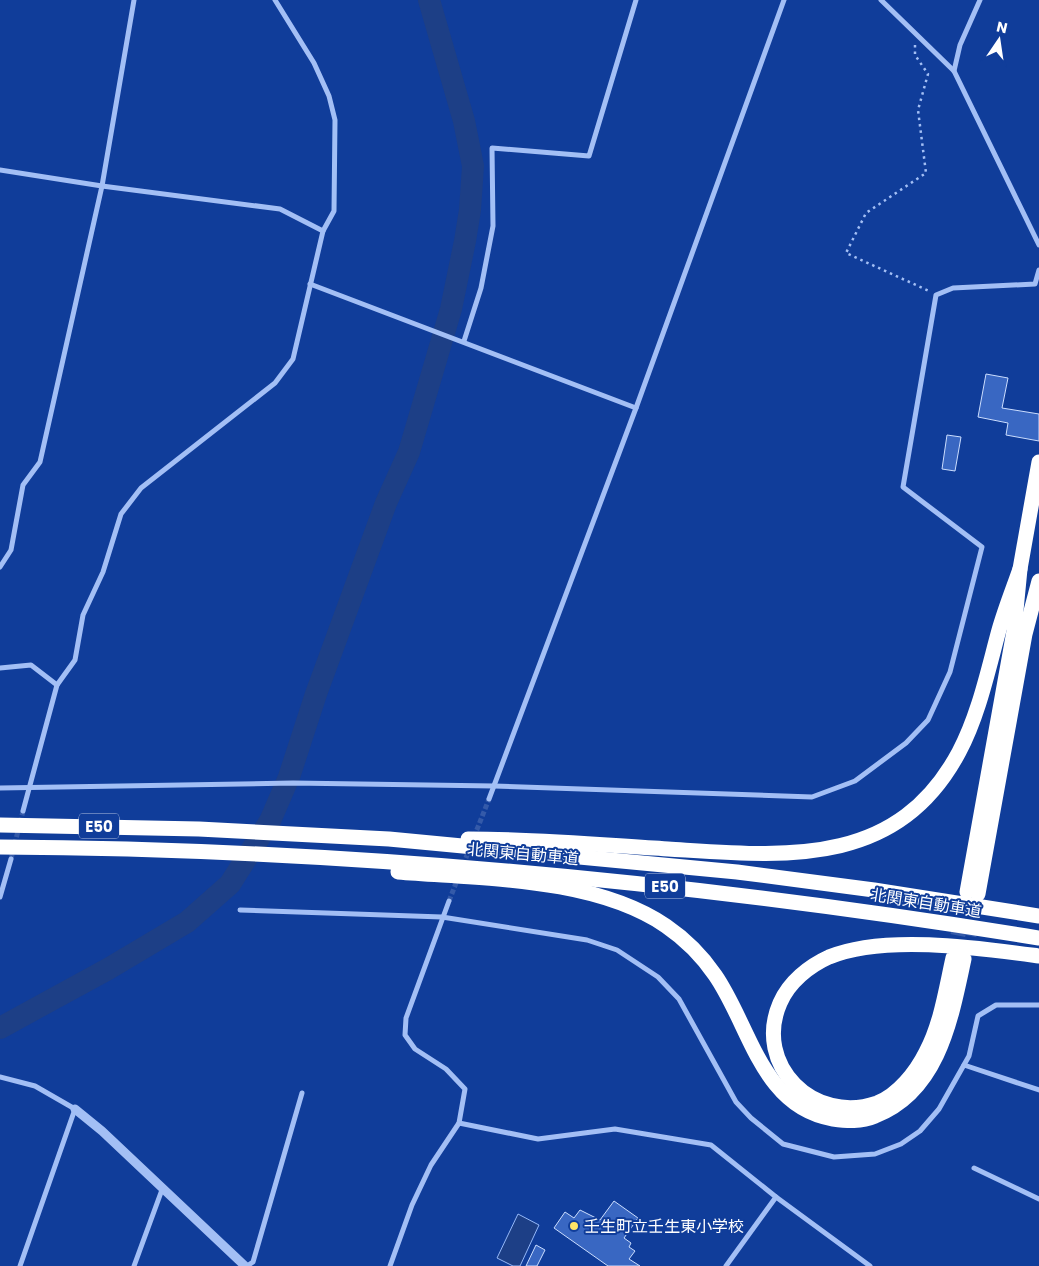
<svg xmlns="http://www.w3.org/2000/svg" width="1039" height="1266" font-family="Poppins,'Noto Sans JP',sans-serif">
<rect width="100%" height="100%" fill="#103d9a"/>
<polygon fill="#1d3f86" stroke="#95b8f8" points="518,1214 539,1225 520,1266 513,1266 497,1258"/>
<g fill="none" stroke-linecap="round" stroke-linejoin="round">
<polyline stroke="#1d3f86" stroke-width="22" points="0,1028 108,969 187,922 230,884 270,821 289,777 316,694 386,503 409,452 451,309 465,241 470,210 473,166 464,121 429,0"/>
</g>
<g fill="#3967c2" stroke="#cbddfe">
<polygon points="986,374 1008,378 1002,408 1039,414 1039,441 1006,435 1008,423 978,417"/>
<polygon points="947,435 961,437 955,471 942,469"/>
<polygon points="614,1201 638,1218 624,1238 631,1243 629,1247 635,1251 629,1259 640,1266 608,1266 554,1228 565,1212 574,1218 580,1210 600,1220"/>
<polygon points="536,1245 545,1250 537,1266 526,1266"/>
</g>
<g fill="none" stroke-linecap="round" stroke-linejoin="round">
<g stroke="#345aa9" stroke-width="5" stroke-dasharray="5 2.5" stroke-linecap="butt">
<polyline points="474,837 489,799"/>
<polyline points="11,859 23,811"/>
<polyline points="463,865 470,848"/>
<polyline points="449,901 458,878"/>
</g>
<g stroke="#345aa9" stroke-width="15" stroke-dasharray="15 8" stroke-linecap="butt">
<polyline points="953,958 967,893"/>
<polyline points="964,958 978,894"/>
</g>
<polyline stroke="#a3bff5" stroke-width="2.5" stroke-dasharray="2.5 4" stroke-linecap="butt" points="915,45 915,55 928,74 918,110 926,173 866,213 846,253 929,291"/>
<g stroke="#a3bff5" stroke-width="5">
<polyline points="881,0 954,71 1039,245"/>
<polyline points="954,71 960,45 980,0"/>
<polyline points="0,170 102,186 280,209 323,231"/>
<polyline points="310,284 636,408"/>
<polyline points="464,341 481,288 493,226 492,148 589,156 636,0"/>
<polyline points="0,567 11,550 23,485 40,462 102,186 134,0"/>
<polyline points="0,668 31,665 57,685"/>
<polyline points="0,788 293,783 494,786 812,797 855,781 906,743 928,720 950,672 982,547 903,487 936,295 953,288 1035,284 1039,270"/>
<polyline points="489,799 636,408 784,0"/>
<polyline points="23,811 57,685 75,660 83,615 103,572 121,514 141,488 275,383 293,359 323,231 334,211 335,120 329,96 314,63 275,0"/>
<polyline points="0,897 11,859"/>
<polyline points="240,910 442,917 587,940 617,950 658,977 679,999 736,1102 751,1118 783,1144 834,1157 875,1154 901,1144 920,1131 939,1109 969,1056 978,1016 996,1005 1039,1005"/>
<polyline points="964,1065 1039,1090"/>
<polyline points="0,1077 35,1086 75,1109 20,1266"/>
<polyline points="459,1123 538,1139 615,1129 711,1145 776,1197 726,1266"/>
<polyline points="974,1168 1039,1199"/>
<polyline points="776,1197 870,1266"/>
<polyline points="134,1266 163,1187"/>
<polyline points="247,1266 253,1262 302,1093"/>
<polyline points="390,1266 412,1205 431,1165 459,1123 465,1089 446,1069 415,1049 405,1035 406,1018 449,901"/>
</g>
<polyline stroke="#a3bff5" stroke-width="9" points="75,1109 102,1131 245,1266"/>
<g stroke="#fff" stroke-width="15">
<polyline points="0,825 199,829 389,839 737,872 874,890 1039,916"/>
<path d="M468 839C535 839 602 845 668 849 782 856 896 870 959 752 979 714 988 670 999 630 1005 609 1013 589 1020 569"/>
<path d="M0 847C349 849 695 882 1039 938"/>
<path d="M398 872C482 879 594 877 666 926 685 939 702 956 715 975 750 1025 761 1107 833 1119 847 1121 861 1122 875 1116 939 1091 951 1019 964 959"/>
<polyline points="967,892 1014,631 1020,569 1039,462"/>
<polyline points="978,894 1025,634 1039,581"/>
<path d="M953 958C946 989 941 1024 926 1052 916 1072 898 1095 877 1103 814 1125 753 1065 780 1003 789 982 809 966 829 957 884 934 980 948 1039 956"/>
</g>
</g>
<circle fill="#ffe466" stroke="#103d9a" stroke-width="2" cx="574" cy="1226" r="5"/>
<g text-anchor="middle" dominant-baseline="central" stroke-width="4" stroke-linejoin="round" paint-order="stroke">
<g fill="#103d9a" stroke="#b7c5e1" stroke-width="1">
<rect x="79" y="813.5" width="40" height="25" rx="4"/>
<rect x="645" y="873.5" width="40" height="25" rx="4"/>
</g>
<g font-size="15" font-weight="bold" fill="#fff">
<text x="99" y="826">E50</text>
<text x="665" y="886">E50</text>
</g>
<g font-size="16" fill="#fff" stroke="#103d9a">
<text transform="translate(523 854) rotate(5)">北関東自動車道</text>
<text transform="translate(926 903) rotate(9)">北関東自動車道</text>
</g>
<g font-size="16" fill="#fff" stroke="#103d9a" text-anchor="start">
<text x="584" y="1226">壬生町立壬生東小学校</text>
</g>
</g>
<g transform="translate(999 40) rotate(13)" stroke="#103d9a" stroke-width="4" paint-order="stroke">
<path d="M0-4L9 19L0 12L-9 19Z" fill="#ffffff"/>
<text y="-8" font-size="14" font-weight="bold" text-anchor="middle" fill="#ffffff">N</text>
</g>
</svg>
